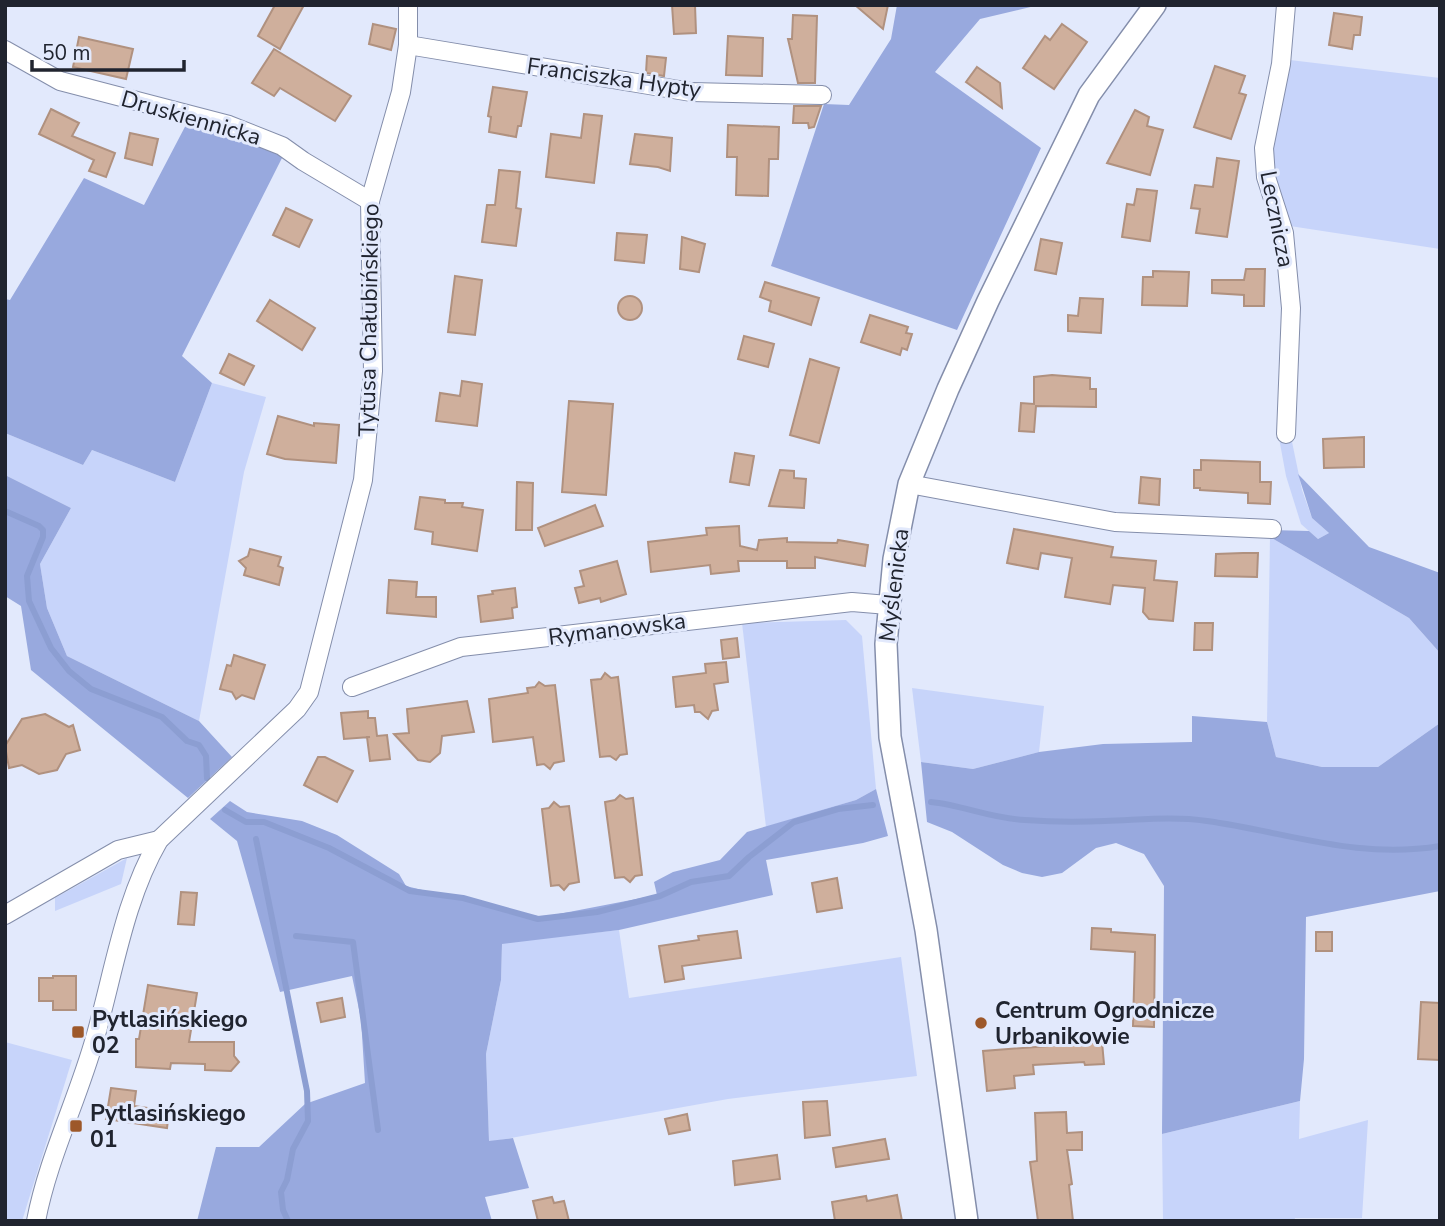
<svg xmlns="http://www.w3.org/2000/svg" width="1445" height="1226" font-family="'Nunito Sans',sans-serif">
<rect width="100%" height="100%" fill="#e2e9fc"/>
<g fill="#c7d4fa">
<polygon points="1290,60 1440,78 1440,249 1290,226 1277,190 1271,152"/>
<polygon points="212,383 266,397 244,472 199,721 67,656 47,608 40,564 71,508 5,475 5,433 83,465 92,450 175,482"/>
<polygon points="1291,437 1302,490 1312,518 1329,533 1318,539 1301,524 1286,476 1279,438"/>
<polygon points="1270,537 1409,618 1440,653 1440,723 1378,767 1322,767 1276,757 1267,722"/>
<polygon points="846,620 862,636 876,789 856,800 766,827 742,623"/>
<polygon points="912,688 1044,706 1039,752 973,769 921,762"/>
<polygon points="127,858 121,884 55,911 55,898"/>
<polygon points="619,930 629,998 901,957 917,1076 728,1099 489,1142 486,1054 501,980 502,943"/>
<polygon points="5,1042 72,1060 22,1221 5,1221"/>
<polygon points="1300,1101 1299,1139 1368,1120 1362,1218 1295,1218 1294,1221 1163,1221 1162,1134"/>
</g>
<g fill="#98a9de">
<polygon points="897,5 1039,5 980,19 935,72 1041,148 957,330 771,266 824,104 849,105 891,39"/>
<polygon points="188,121 283,156 182,356 212,383 175,482 92,450 83,465 5,433 5,299 10,300 84,178 144,205"/>
<polygon points="1298,474 1369,547 1440,573 1440,653 1409,618 1270,537 1269,530 1309,531 1318,539 1329,533 1312,518"/>
<polygon points="5,475 71,508 40,564 47,608 67,656 199,721 232,757 188,798 31,670 21,606 5,596"/>
<polygon points="1192,716 1267,722 1276,757 1322,767 1378,767 1440,723 1440,891 1306,917 1304,1059 1300,1101 1162,1134 1164,886 1144,854 1116,843 1096,848 1062,873 1042,877 1022,873 1003,865 952,832 927,822 921,762 973,769 1039,752 1103,744 1192,742"/>
<polygon points="876,789 888,836 863,843 766,860 773,895 619,930 502,944 501,980 486,1054 489,1141 513,1138 529,1188 485,1197 492,1221 197,1221 216,1147 259,1147 305,1104 365,1083 361,1019 352,976 280,992 237,841 210,819 230,801 247,812 302,821 337,835 399,874 406,886 503,910 543,917 657,895 654,882 673,872 720,860 747,832 856,800"/>
</g>
<g fill="none" stroke-linecap="round" stroke-linejoin="round">
<g stroke="#8c9ed2" stroke-width="6">
<polyline points="5,511 39,526 43,530 43,537 27,576 29,601 51,648 69,671 91,689 162,717 187,741 199,745 206,756 207,778"/>
<path d="M931 802C962 805 993 819 1025 820 1052 822 1079 822 1105 821 1140 820 1172 816 1207 821 1287 832 1357 860 1440 846"/>
<polyline points="225,810 246,822 264,822 329,848 410,891 463,898 538,919 597,912 660,896 691,882 729,876 749,857 794,822 838,809 873,805"/>
<polyline points="256,839 307,1091 308,1121 293,1149 287,1180 281,1192 283,1210 288,1221"/>
<polyline points="296,936 353,942 378,1130"/>
</g>
</g>
<g fill="#cfaf9c" stroke="#b0917f" stroke-width="2">
<polygon points="275,5 304,5 280,49 258,36"/>
<polygon points="672,5 695,5 696,33 674,34"/>
<polygon points="855,5 888,5 883,29"/>
<polygon points="1334,13 1362,17 1360,35 1354,35 1352,49 1329,45"/>
<polygon points="793,15 817,16 815,83 798,83 788,39 792,39"/>
<polygon points="373,24 396,29 391,50 369,44"/>
<polygon points="1062,24 1087,42 1054,89 1023,68 1045,36 1050,40"/>
<polygon points="728,36 763,38 762,76 726,75"/>
<polygon points="79,37 133,49 126,79 73,67"/>
<polygon points="274,49 351,96 335,121 280,88 274,96 252,83"/>
<polygon points="647,56 666,58 664,76 646,73"/>
<polygon points="1215,66 1245,76 1239,93 1246,95 1231,139 1194,127"/>
<polygon points="977,67 1000,83 1002,108 966,82"/>
<polygon points="493,87 527,92 521,126 518,126 516,137 489,132 491,117 488,116"/>
<polygon points="794,106 821,106 814,127 809,128 808,123 793,123"/>
<polygon points="51,109 79,123 72,136 115,153 106,177 89,171 94,160 39,134"/>
<polygon points="1135,110 1149,117 1147,126 1163,130 1150,175 1107,163"/>
<polygon points="584,114 602,116 594,183 546,177 551,134 581,138"/>
<polygon points="728,125 779,127 778,159 769,159 768,196 736,195 737,157 727,157"/>
<polygon points="130,133 158,139 152,165 125,158"/>
<polygon points="635,134 672,138 670,171 658,167 630,164"/>
<polygon points="1217,158 1239,161 1227,237 1196,233 1200,209 1191,208 1195,185 1213,187"/>
<polygon points="499,170 520,172 516,208 521,209 516,246 482,242 487,205 495,205"/>
<polygon points="1137,189 1157,191 1150,241 1122,237 1127,204 1134,205"/>
<polygon points="286,208 312,220 299,247 273,235"/>
<polygon points="617,233 647,235 644,263 615,260"/>
<polygon points="682,237 705,244 699,272 680,269"/>
<polygon points="1041,239 1062,243 1056,274 1035,270"/>
<polygon points="1246,269 1265,269 1264,306 1244,306 1244,295 1212,293 1212,280 1244,280"/>
<polygon points="1153,271 1189,272 1187,306 1142,305 1143,277 1153,277"/>
<polygon points="455,276 482,280 475,335 448,332"/>
<polygon points="765,282 819,298 811,325 769,311 771,301 760,297"/>
<circle cx="630" cy="308" r="12"/>
<polygon points="1080,298 1103,299 1101,333 1068,331 1068,315 1078,316"/>
<polygon points="270,300 315,328 302,350 257,321"/>
<polygon points="870,315 908,327 906,333 912,334 907,350 902,348 900,355 861,342"/>
<polygon points="744,336 774,344 768,367 738,359"/>
<polygon points="229,354 254,366 244,385 220,373"/>
<polygon points="810,359 839,368 819,443 790,435"/>
<polygon points="1052,375 1090,378 1090,389 1096,389 1096,407 1036,406 1034,432 1019,431 1021,403 1034,404 1034,377"/>
<polygon points="462,381 482,384 477,426 436,421 440,393 460,396"/>
<polygon points="569,401 613,404 606,495 562,492"/>
<polygon points="278,416 314,426 314,423 339,425 336,463 285,459 267,454"/>
<polygon points="1364,437 1364,467 1324,468 1323,439"/>
<polygon points="735,453 754,456 749,485 730,482"/>
<polygon points="1201,460 1260,462 1260,482 1271,482 1270,504 1248,503 1248,493 1200,490 1200,488 1194,488 1194,470 1201,470"/>
<polygon points="780,470 794,471 794,478 806,479 804,508 769,506"/>
<polygon points="1141,477 1160,479 1159,505 1139,503"/>
<polygon points="517,482 533,483 532,530 516,530"/>
<polygon points="420,497 445,500 445,503 463,503 462,507 483,510 477,551 432,544 433,532 415,529"/>
<polygon points="595,505 603,526 545,546 538,528"/>
<polygon points="739,526 740,546 757,550 759,540 787,538 787,542 837,543 838,540 868,545 865,566 815,557 815,568 787,568 787,561 738,561 739,571 711,574 710,565 651,572 648,542 707,535 706,528"/>
<polygon points="1014,529 1113,547 1111,557 1156,561 1154,580 1177,582 1173,621 1149,619 1143,612 1145,588 1113,585 1110,604 1065,597 1072,558 1041,553 1038,569 1007,563"/>
<polygon points="250,549 281,557 278,566 283,568 279,585 244,575 246,568 239,561 248,556"/>
<polygon points="1243,553 1258,553 1257,577 1215,576 1216,554"/>
<polygon points="617,561 626,594 601,602 600,598 579,603 575,588 584,586 580,571"/>
<polygon points="389,580 417,582 416,597 436,597 436,617 387,613"/>
<polygon points="515,588 517,607 512,608 513,618 481,622 478,596 493,594 492,591"/>
<polygon points="1195,623 1213,623 1212,650 1194,650"/>
<polygon points="737,638 739,657 723,659 721,640"/>
<polygon points="234,655 265,665 254,699 242,695 236,699 232,692 220,689 227,665 231,666"/>
<polygon points="726,662 728,682 714,684 718,710 712,711 708,719 700,712 695,712 694,705 676,707 673,677 706,673 705,664"/>
<polygon points="605,673 611,678 618,677 627,754 620,755 616,760 610,756 600,757 595,715 591,680 601,679"/>
<polygon points="539,682 545,686 555,685 564,761 554,763 550,769 544,764 537,765 533,737 493,742 489,699 528,693 527,688 535,687"/>
<polygon points="467,701 474,732 442,736 440,753 430,762 418,760 394,734 409,733 407,709"/>
<polygon points="368,711 368,718 375,718 377,736 387,735 390,759 370,761 367,737 370,737 344,739 341,713"/>
<polygon points="45,714 69,727 73,725 80,750 66,754 57,770 39,774 22,765 9,768 5,746 22,719"/>
<polygon points="318,757 325,757 353,771 337,802 304,785"/>
<polygon points="620,795 626,799 633,798 642,875 635,876 630,882 624,877 615,878 605,802 615,800"/>
<polygon points="554,802 560,807 569,806 579,882 569,884 564,890 559,885 551,886 542,809 549,808"/>
<polygon points="837,878 842,908 817,912 812,883"/>
<polygon points="181,892 197,893 194,925 178,924"/>
<polygon points="1092,928 1111,929 1111,932 1155,935 1154,1027 1133,1026 1135,952 1091,949"/>
<polygon points="737,931 741,958 682,966 684,979 665,982 659,946 699,940 698,936"/>
<rect x="1316" y="932" width="16" height="19"/>
<polygon points="53,976 76,976 76,1010 53,1010 53,1001 39,1001 39,978 53,978"/>
<polygon points="148,985 197,993 189,1042 234,1042 234,1056 239,1062 231,1071 205,1070 205,1064 171,1063 170,1069 136,1067 136,1039 139,1039"/>
<polygon points="342,998 345,1017 321,1022 317,1003"/>
<polygon points="1421,1002 1440,1003 1440,1060 1418,1059"/>
<polygon points="1102,1042 1104,1064 1085,1065 1084,1062 1033,1065 1034,1074 1014,1076 1015,1088 987,1091 983,1051"/>
<polygon points="111,1088 136,1091 134,1106 169,1111 167,1128 106,1119"/>
<polygon points="827,1101 830,1135 805,1138 803,1102"/>
<polygon points="1066,1112 1067,1133 1082,1132 1082,1150 1067,1150 1072,1184 1069,1185 1073,1221 1038,1221 1030,1162 1037,1161 1035,1113"/>
<polygon points="687,1114 690,1130 669,1134 665,1119"/>
<polygon points="885,1139 889,1159 836,1167 833,1148"/>
<polygon points="777,1155 780,1179 735,1185 733,1161"/>
<polygon points="897,1195 902,1221 835,1221 832,1202 866,1196 867,1201"/>
<polygon points="552,1197 554,1203 564,1201 569,1221 538,1221 533,1201"/>
</g>
<g fill="none" stroke-linecap="round" stroke-linejoin="round">
<g stroke="#848eab" stroke-width="20">
<g id="minor">
<polyline points="1286,5 1281,64 1264,148 1266,177 1284,233 1291,308 1286,434"/>
<polyline points="408,45 691,92 822,95"/>
<polyline points="5,50 60,81 229,125 282,146 303,161 370,201"/>
<polyline points="909,484 1115,522 1272,529"/>
<polyline points="352,687 461,647 852,602 888,605"/>
<polyline points="5,915 118,850 159,840"/>
<path d="M36 1221C48 1158 78 1099 95 1038 114 972 124 900 159 840L297 709 309 692 363 480 373 371 370 201 401 92 408 45V5"/>
</g>
</g>
<g stroke="#848eab" stroke-width="24">
<polyline id="tertiary" points="967,1221 926,930 890,737 886,644 894,559 909,484 948,389 988,301 1089,95 1155,5"/>
</g>
<use href="#minor" stroke="#fff" stroke-width="18"/>
<use href="#tertiary" stroke="#fff" stroke-width="21"/>
</g>
<g fill="#9d582a" stroke="#e2e9fc" stroke-width="2.5">
<circle cx="981" cy="1023" r="7"/>
<rect x="71" y="1025" width="14" height="14" rx="3.5"/>
<rect x="69" y="1119" width="14" height="14" rx="3.5"/>
</g>
<g text-anchor="middle" dominant-baseline="central" stroke-width="6" stroke-linejoin="round" paint-order="stroke">
<g font-size="23" fill="#20242f" stroke="#e2e9fc">
<text transform="translate(614 78) rotate(8)">Franciszka Hypty</text>
<text transform="translate(191 118) rotate(16)">Druskiennicka</text>
<text transform="translate(1277 219) rotate(79)">Lecznicza</text>
<text transform="translate(369 320) rotate(-89)">Tytusa Chałubińskiego</text>
<text transform="translate(894 585) rotate(-83)">Myślenicka</text>
<text transform="translate(617 629) rotate(-7)">Rymanowska</text>
</g>
<g font-size="23" font-weight="bold" fill="#20242f" stroke="#e2e9fc" text-anchor="start">
<text x="995" y="1010">Centrum Ogrodnicze<tspan x="995" dy="26">Urbanikowie</tspan></text>
<text x="92" y="1019">Pytlasińskiego<tspan x="92" dy="26">02</tspan></text>
<text x="90" y="1113">Pytlasińskiego<tspan x="90" dy="26">01</tspan></text>
</g>
</g>
<rect width="1445" height="1226" fill="none" stroke="#20242f" stroke-width="14"/>
<path d="M32 60v10h152v-10" fill="none" stroke="#20242f" stroke-width="3.5"/>
<text x="42" y="60" font-size="21" fill="#20242f" stroke="#e2e9fc" stroke-width="5" paint-order="stroke">50 m</text>
</svg>
